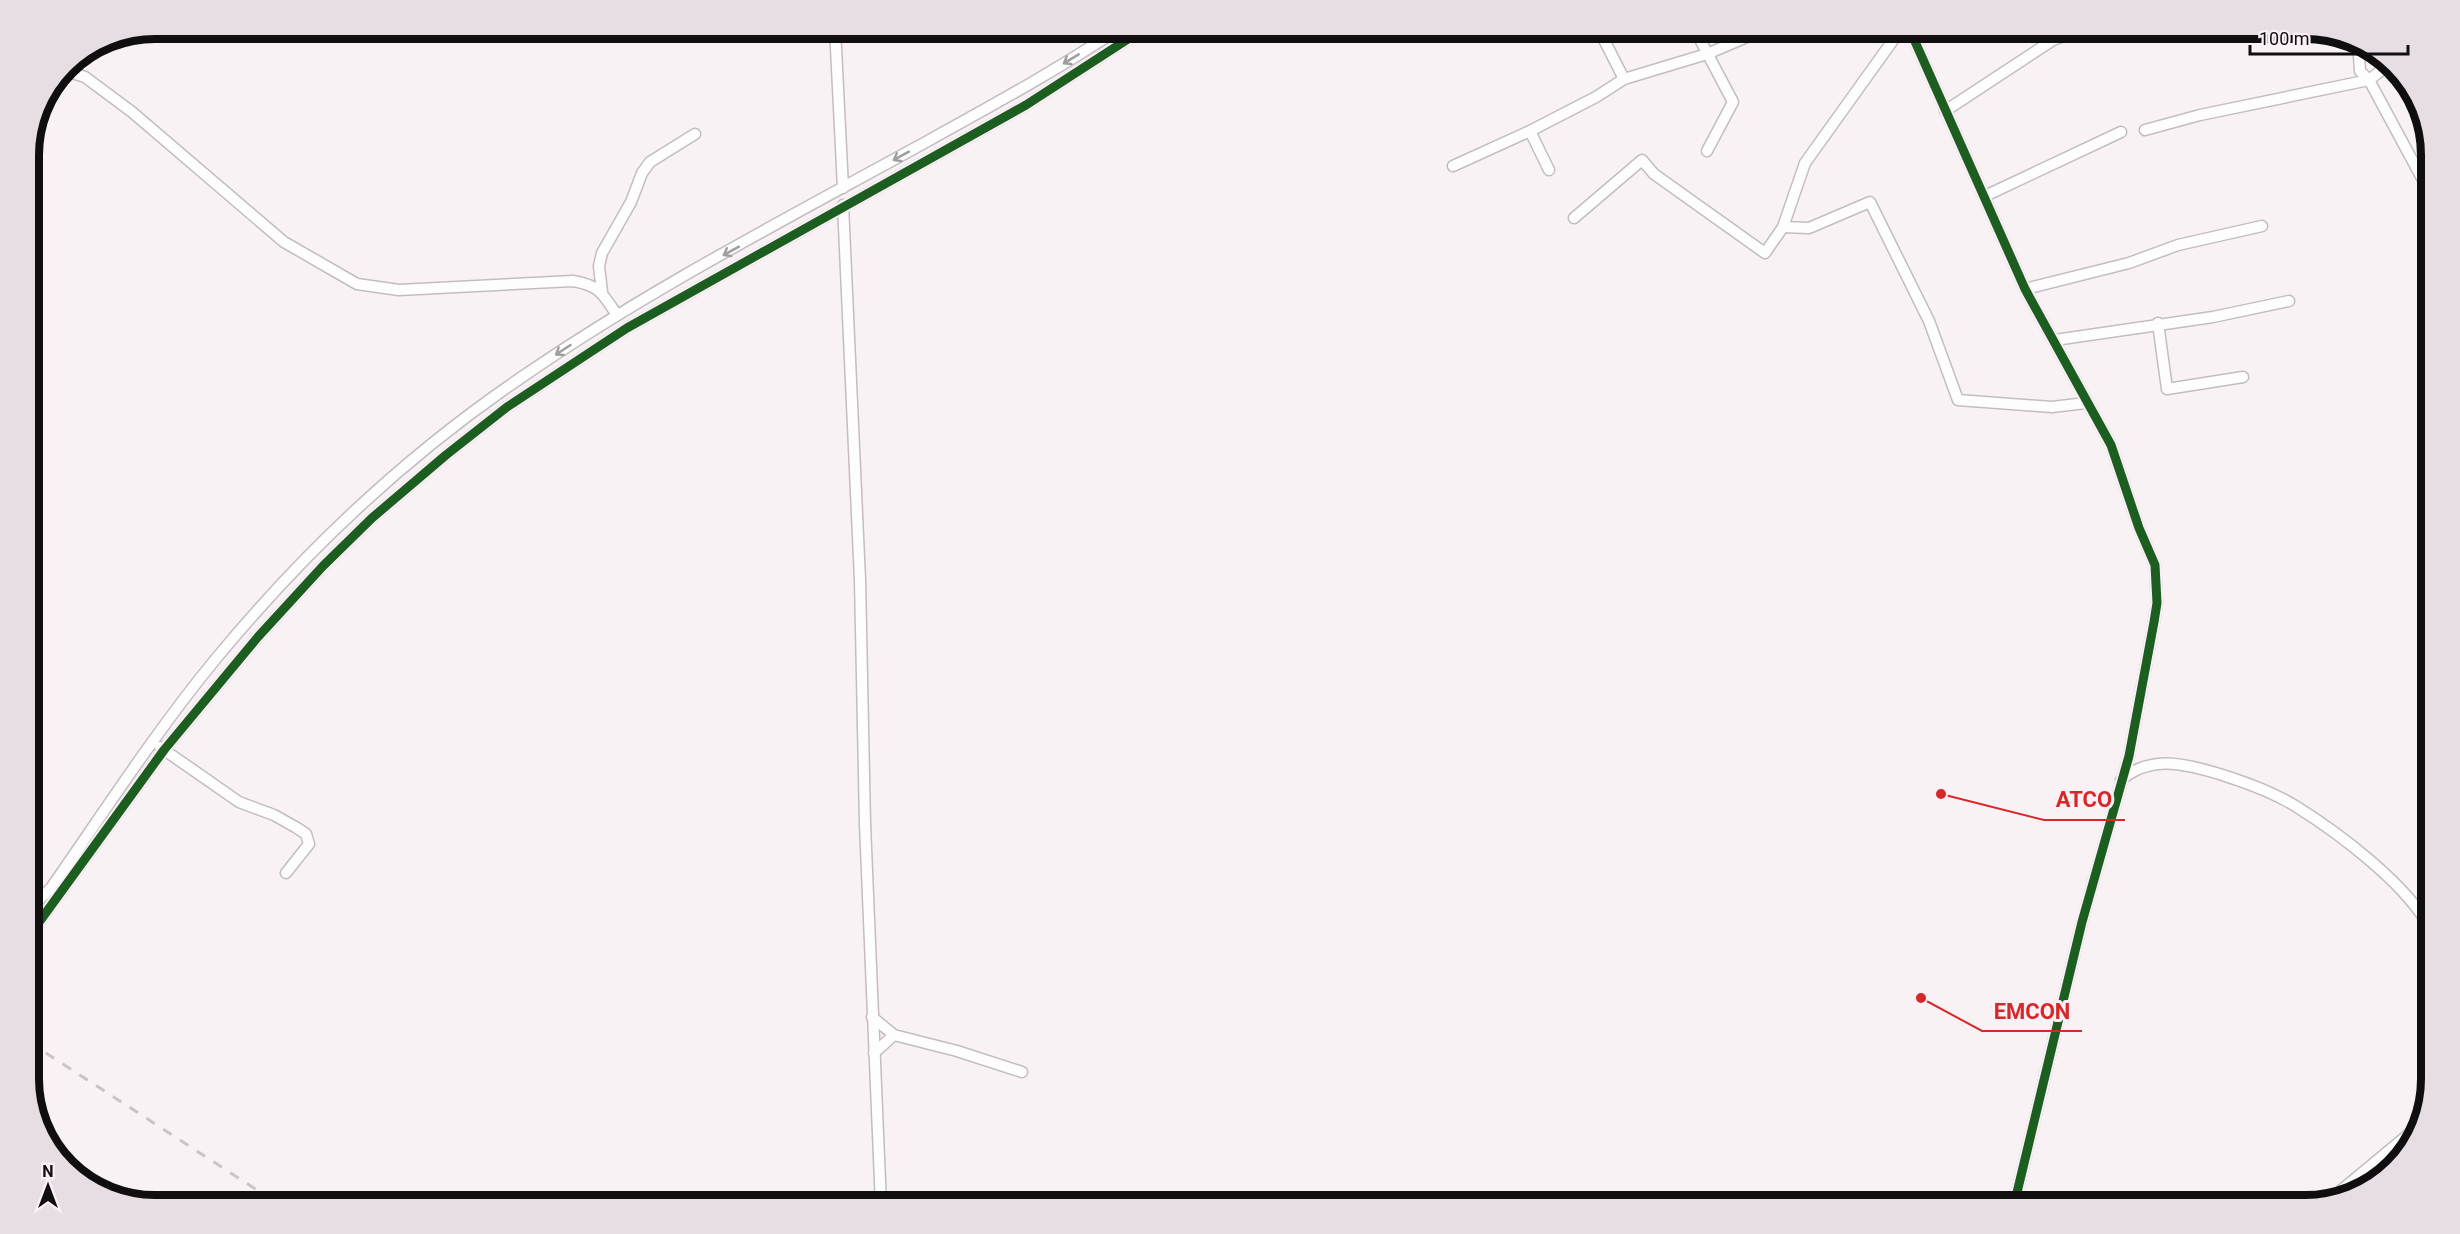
<svg xmlns="http://www.w3.org/2000/svg" width="2460" height="1234" font-family="Roboto,sans-serif">
<rect width="100%" height="100%" fill="#f8f2f5"/>
<g fill="none" stroke-linecap="round" stroke-linejoin="round">
<g stroke="#c2bdc0" stroke-width="13">
<g id="street">
<polyline points="835,28 843,188"/>
<polyline points="1598,28 1624,79"/>
<polyline points="1694,28 1733,102 1707,151"/>
<polyline points="1882,28 1902,28"/>
<polyline points="1909,28 2025,289 2111,445 2139,528 2155,565 2157,603 2154,622 2129,756 2082,922 2014,1205"/>
<polyline points="2358,41 2360,71 2369,80 2388,65"/>
<path d="M63 70 85 77 132 112 284 242 357 284 399 290 573 281C599 285 603 294 617 315"/>
<polyline points="1945,111 2053,40 2086,28"/>
<polyline points="2145,130 2200,115 2369,80 2431,195"/>
<polyline points="1530,131 1549,170"/>
<polyline points="1453,166 1530,131 1596,97 1624,79 1707,54 1768,28"/>
<polyline points="1985,196 2121,132"/>
<polyline points="843,205 860,580 865,824 881,1205"/>
<polyline points="1574,218 1642,160 1654,174 1765,253 1783,227 1805,163 1901,29"/>
<polyline points="1783,227 1809,228 1870,202 1929,321 1958,400 2052,407 2086,403"/>
<polyline points="2025,289 2129,263 2178,245 2262,226"/>
<polyline points="602,292 599,266 602,253 631,202 642,173 650,162 695,134"/>
<polyline points="2158,323 2167,389 2243,377"/>
<polyline points="2055,340 2213,317 2289,301"/>
<polyline points="160,747 239,802 274,815 297,828 306,834 309,844 286,873"/>
<path d="M2121 780C2133 770 2143 766 2158 764 2191 760 2269 789 2297 807 2340 834 2408 885 2431 930"/>
<path d="M29 905 40 899 51 888C104 812 155 733 214 661 302 554 407 455 522 377 647 291 782 221 915 148 984 110 1054 72 1120 28"/>
<polyline points="29,936 164,750 257,638 323,566 372,518 446,455 507,407 627,328 1026,105 1145,28"/>
<polyline points="872,1017 894,1035 957,1051 1022,1072"/>
<polyline points="874,1053 894,1035"/>
<polyline points="2333,1197 2421,1124"/>
</g>
</g>
<use href="#street" stroke="#fefdfe" stroke-width="10"/>
<polyline stroke="#c7c6c6" stroke-width="3" stroke-dasharray="10 10" stroke-linecap="butt" points="29,1042 280,1205"/>
<g stroke="#faf0f6" stroke-width="13">
<g id="cycleway">
<polyline points="1909,28 2025,289 2111,445 2139,528 2155,565 2157,603 2154,622 2129,756 2082,922 2014,1205"/>
<polyline points="29,936 164,750 257,638 323,566 372,518 446,455 507,407 627,328 1026,105 1145,28"/>
</g>
</g>
<use href="#cycleway" stroke="#1b5e20" stroke-width="9"/>
</g>
<defs><path id="oneway-shaft" d="M-6 0H5M1.5-3L5.5 0L1.5 3" fill="none" stroke-width="1.6" stroke-linecap="round" stroke-linejoin="round" transform="scale(1.5)"/></defs>
<g stroke="#9f9d9f">
<use href="#oneway-shaft" transform="translate(1071 59) rotate(149)"/>
<use href="#oneway-shaft" transform="translate(901 156) rotate(151)"/>
<use href="#oneway-shaft" transform="translate(731 251) rotate(151)"/>
<use href="#oneway-shaft" transform="translate(563 350) rotate(147)"/>
</g>
<path d="M0 0H2460V1234H0ZM155 39H2305A116 116 0 0 1 2421 155V1079A116 116 0 0 1 2305 1195H155A116 116 0 0 1 39 1079V155A116 116 0 0 1 155 39Z" fill="#e7dee4" fill-rule="evenodd"/>
<path fill="none" stroke="#110e10" stroke-width="8" d="M155 39H2305A116 116 0 0 1 2421 155V1079A116 116 0 0 1 2305 1195H155A116 116 0 0 1 39 1079V155A116 116 0 0 1 155 39Z"/>
<path fill="none" stroke="#d62828" stroke-width="2" d="M1941 794L2044 820H2125M1921 998L1982 1031H2082"/>
<g fill="#d62828" stroke="#faf0f6" stroke-width="2">
<circle cx="1941" cy="794" r="6"/>
<circle cx="1921" cy="998" r="6"/>
</g>
<g font-size="22" text-anchor="middle" font-weight="bold" fill="#d62828" stroke="#faf0f6" stroke-width="6" stroke-linejoin="round" paint-order="stroke">
<text x="2084" y="807">ATCO</text>
<text x="2032" y="1019">EMCON</text>
</g>
<g transform="translate(48 1186)" stroke="#faf0f6" stroke-width="4.5" paint-order="stroke">
<path d="M0-4.5L10 22L0 15L-10 22Z" fill="#110e10"/>
<text y="-9" font-size="16" font-weight="bold" text-anchor="middle" fill="#110e10">N</text>
</g>
<path d="M2250 45v9h158v-9" fill="none" stroke="#110e10" stroke-width="3"/>
<text x="2259" y="45" font-size="18" fill="#110e10" stroke="#faf0f6" stroke-width="4.5" paint-order="stroke">100 m</text>
</svg>
